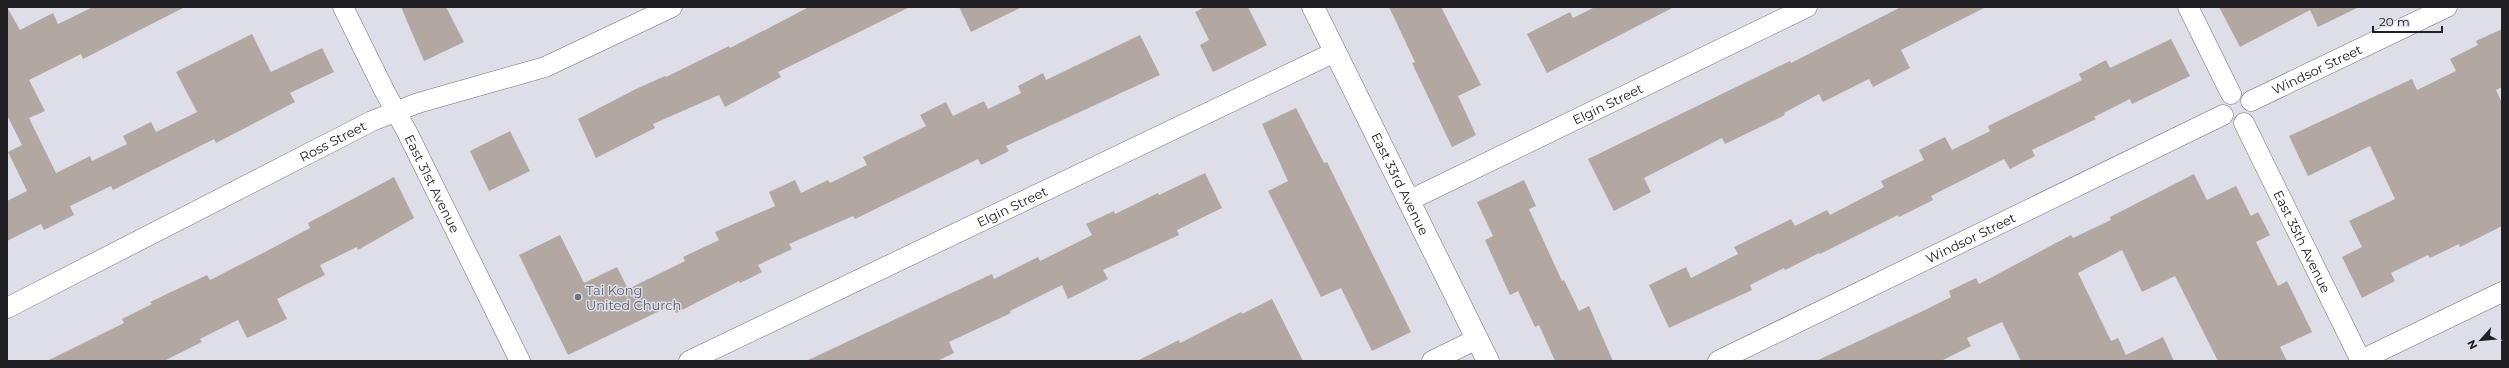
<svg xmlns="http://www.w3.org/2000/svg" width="2509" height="368" font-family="Montserrat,sans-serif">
<rect width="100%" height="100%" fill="#dedee9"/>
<g fill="#b2a8a1">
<polygon points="7,7 20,30 53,13 58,24 93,7 185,7 83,59 81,54 29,80 45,111 29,118 56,173 90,156 92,161 127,144 123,136 151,122 156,132 197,112 176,72 252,34 271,72 322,48 334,72 290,93 295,102 247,127 216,143 214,139 113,190 111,186 70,206 74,215 44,230 41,224 7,241 7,201 27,191 8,152 22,145 7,115"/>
<polygon points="401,7 446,7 464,42 424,61"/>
<polygon points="809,7 910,7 778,72 781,77 725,107 719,95 653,124 655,128 596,158 578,119 636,89 665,76 666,77 729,46 730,48"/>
<polygon points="959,7 1022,7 971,32"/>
<polygon points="1205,7 1248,7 1267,45 1213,72 1200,45 1209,40 1195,12"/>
<polygon points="1389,7 1441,7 1481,85 1458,96 1476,135 1452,147 1412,63 1415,62"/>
<polygon points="1595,7 1674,7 1547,73 1527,34 1570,12 1573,18"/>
<polygon points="1901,7 1986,7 1901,50 1910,68 1873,87 1869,79 1823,102 1819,94 1784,113 1785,115 1725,144 1722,138 1644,178 1651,192 1614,211 1588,159 1790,61 1791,63"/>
<polygon points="2219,7 2359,7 2318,27 2310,10 2240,47"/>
<polygon points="2502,29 2502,87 2496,90 2502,103 2502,226 2460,247 2459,244 2430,258 2428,255 2391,273 2395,281 2362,298 2342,257 2362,247 2349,221 2395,199 2370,146 2308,176 2289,136 2412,79 2417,90 2456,71 2450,59 2478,45 2476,41"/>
<polygon points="1140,35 1160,75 1006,146 1009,151 981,165 978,159 855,219 853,216 789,244 792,249 758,265 762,272 740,283 739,281 676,313 672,305 568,355 519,255 560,235 584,283 617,267 628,289 685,261 683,257 719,240 715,232 775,206 769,192 795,180 801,193 828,180 830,183 867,165 863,157 926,126 920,115 946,102 953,116 984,101 988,109 1021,93 1018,86 1043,73 1046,80"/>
<polygon points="2171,39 2190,76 2132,104 2130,99 2094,117 2096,119 2032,150 2035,156 2010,169 2004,159 1931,196 1933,200 1899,217 1898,215 1820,254 1819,253 1785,270 1784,268 1750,285 1752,290 1669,328 1649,285 1686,267 1691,278 1738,254 1734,247 1791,219 1795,226 1827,210 1830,215 1884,187 1881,181 1924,160 1919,150 1945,137 1952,150 1990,131 1988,126 2082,80 2079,74 2106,60 2110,68"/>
<polygon points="1296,108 1324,163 1327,162 1411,332 1372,351 1341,288 1321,297 1268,191 1288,181 1262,124"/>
<polygon points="510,131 530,171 489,191 470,151"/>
<polygon points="1205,173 1222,208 1177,230 1179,235 1103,270 1108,279 1068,299 1062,285 1010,311 1011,313 949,342 954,353 937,361 806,361 992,274 994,279 1038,257 1040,261 1092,235 1086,224 1114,211 1115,214 1158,193 1159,195"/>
<polygon points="2194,174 2207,200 2236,186 2251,216 2258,212 2270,235 2256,242 2278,286 2287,281 2312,332 2280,347 2287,361 2218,361 2175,276 2142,292 2122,250 2078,273 2111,341 2118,338 2126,355 2163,337 2174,361 2021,361 2002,322 1967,338 1971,346 1941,361 1816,361 1925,310 1951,297 1949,291 1976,278 1979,284 2071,235 2073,238 2111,220 2110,217"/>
<polygon points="394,177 414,218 358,250 357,247 320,265 325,275 277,299 287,319 247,338 238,320 200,339 202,342 164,361 47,361 124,323 122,319 152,304 150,302 207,275 210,280 263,253 310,228 308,223"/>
<polygon points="1524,180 1536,206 1529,209 1562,281 1564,280 1579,311 1589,306 1613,361 1555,361 1539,325 1535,327 1518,291 1510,295 1485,240 1493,236 1477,202"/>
<polygon points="1272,299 1303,361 1137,361 1179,340 1180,343 1241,312 1242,314"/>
</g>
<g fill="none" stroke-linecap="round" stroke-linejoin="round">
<g stroke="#6f6f79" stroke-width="21">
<g id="minor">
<path id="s1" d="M343 7 384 90 407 132 520 361"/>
<polyline points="2188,7 2231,94"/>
<path id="s2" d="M2251 101 2447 7"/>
<path id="s3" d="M2244 123 2361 361"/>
<path id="s4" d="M1408 201 1807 7"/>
<path id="s5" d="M7 308 372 121 418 103 545 67 672 7"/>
<path id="s6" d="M689 361 1335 52"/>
<polyline points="1432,361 1477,339"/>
<path id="s7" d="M1718 361 2223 115"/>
<polyline points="2359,361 2502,292"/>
</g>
</g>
<g stroke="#6f6f79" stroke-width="23">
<g id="tertiary">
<path id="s8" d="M1313 7 1488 361"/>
</g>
</g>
<use href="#minor" stroke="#fff" stroke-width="20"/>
<use href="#tertiary" stroke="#fff" stroke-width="22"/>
</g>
<circle fill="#6b7280" stroke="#dedee9" stroke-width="1.5" cx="578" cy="297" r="4"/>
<g text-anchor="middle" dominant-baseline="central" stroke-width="3" stroke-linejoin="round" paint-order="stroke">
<g font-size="13" fill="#212125" stroke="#dedee9">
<text stroke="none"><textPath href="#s2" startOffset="73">Windsor Street</textPath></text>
<text stroke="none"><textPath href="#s4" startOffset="222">Elgin Street</textPath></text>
<text stroke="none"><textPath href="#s5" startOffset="366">Ross Street</textPath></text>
<text stroke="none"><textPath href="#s1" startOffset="198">East 31st Avenue</textPath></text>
<text stroke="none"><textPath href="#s8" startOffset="197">East 33rd Avenue</textPath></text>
<text stroke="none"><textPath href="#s6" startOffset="358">Elgin Street</textPath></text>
<text stroke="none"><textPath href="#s7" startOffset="281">Windsor Street</textPath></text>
<text stroke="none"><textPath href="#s3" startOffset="132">East 35th Avenue</textPath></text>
</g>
<g font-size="13" fill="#5b616d" stroke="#dedee9" text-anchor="start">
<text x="586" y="290">Tai Kong<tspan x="586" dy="15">United Church</tspan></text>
</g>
</g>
<rect width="2509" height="368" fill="none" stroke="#212125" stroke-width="16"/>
<g transform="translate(2481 340) rotate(243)" stroke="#dedee9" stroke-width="3" paint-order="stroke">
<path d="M0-3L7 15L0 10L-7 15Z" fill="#212125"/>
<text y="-6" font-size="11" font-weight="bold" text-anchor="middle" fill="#212125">N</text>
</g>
<path d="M2373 26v6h69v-6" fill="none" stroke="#212125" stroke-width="2"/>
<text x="2379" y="26" font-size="12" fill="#212125" stroke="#dedee9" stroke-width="3" paint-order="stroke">20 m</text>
</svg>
